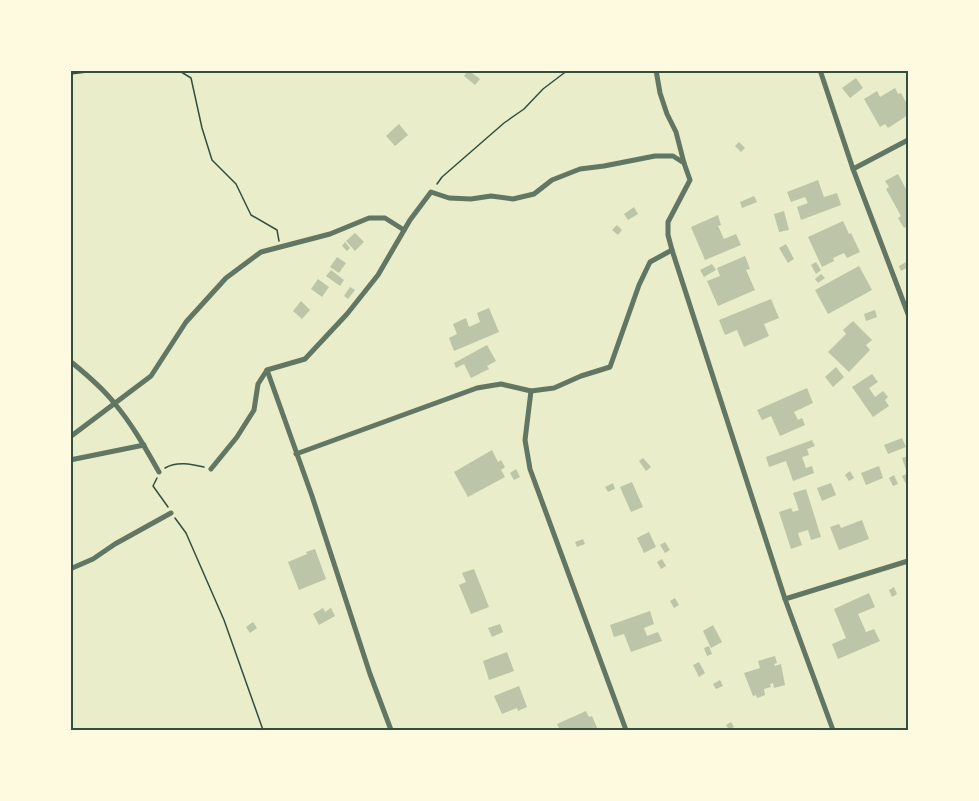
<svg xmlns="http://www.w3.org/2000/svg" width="979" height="801" font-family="Commissioner,sans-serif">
<rect width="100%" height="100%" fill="#e9edc9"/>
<g fill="#bcc5a7">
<polygon points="468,70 480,79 475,85 464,76"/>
<polygon points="856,78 863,88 850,98 842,88"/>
<polygon points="895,88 898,94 901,93 908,106 908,115 888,128 885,124 880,127 864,99 877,91 880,97"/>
<polygon points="399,124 408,135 395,146 386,136"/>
<polygon points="739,142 745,148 741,152 735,146"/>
<polygon points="898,174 908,193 908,226 904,228 898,218 901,216 886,189 889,187 885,181"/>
<polygon points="818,180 824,197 837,193 841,205 801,220 797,207 808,203 805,197 791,202 787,192"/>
<polygon points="754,196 757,202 742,208 740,202"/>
<polygon points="634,207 638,214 628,220 624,214"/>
<polygon points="784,211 789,230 779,232 774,214"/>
<polygon points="718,215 721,225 718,226 724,239 736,234 741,245 705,260 691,227"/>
<polygon points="843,221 849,234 851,233 860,252 847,258 844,253 833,258 834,261 822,267 808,237"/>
<polygon points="617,225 622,230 618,235 612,230"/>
<polygon points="355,233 364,242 355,251 346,241"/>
<polygon points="345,242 350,248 347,251 342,246"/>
<polygon points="786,244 794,259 788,263 779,248"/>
<polygon points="745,256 750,269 746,270 755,290 718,306 707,281 720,276 717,268"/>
<polygon points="337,257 346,263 339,273 330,267"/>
<polygon points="816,262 821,270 816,274 811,265"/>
<polygon points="906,262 908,267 901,271 899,266"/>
<polygon points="712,264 716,270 704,277 700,270"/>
<polygon points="859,266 872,290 828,314 815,290"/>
<polygon points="331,270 344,280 340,286 326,276"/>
<polygon points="821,274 825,278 818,283 815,279"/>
<polygon points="318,279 329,287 322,297 311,289"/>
<polygon points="350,287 355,290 348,299 344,296"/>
<polygon points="771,299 779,318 764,324 769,336 744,347 737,330 725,335 719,320"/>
<polygon points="301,301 310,310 302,319 293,311"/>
<polygon points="489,308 499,332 454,351 449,338 457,334 453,324 466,318 469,327 480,322 477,313"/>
<polygon points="875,310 877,317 866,321 864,314"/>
<polygon points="853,321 872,340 866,345 870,350 849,372 828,352 846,334 843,330"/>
<polygon points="487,345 496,361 487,366 489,369 471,378 464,364 456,368 454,363"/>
<polygon points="836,367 844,377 833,387 825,377"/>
<polygon points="872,374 878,382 869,388 875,397 883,391 888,397 885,400 889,406 873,417 852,387"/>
<polygon points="807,388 813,403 794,412 798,420 802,418 805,425 780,436 771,416 762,420 757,410"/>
<polygon points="902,438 906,447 888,454 884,445"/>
<polygon points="812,440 815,446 807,449 809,455 802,457 806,468 812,466 814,473 793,481 786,461 769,467 766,457"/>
<polygon points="492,450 498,462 501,460 505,467 501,470 505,477 468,497 454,472"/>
<polygon points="908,456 908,469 906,470 902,458"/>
<polygon points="643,458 651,467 646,471 639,461"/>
<polygon points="879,466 883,478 866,485 861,473"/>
<polygon points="516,469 520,477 514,480 510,473"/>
<polygon points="850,471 854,478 849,481 845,475"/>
<polygon points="908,473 908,483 906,484 902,476"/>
<polygon points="894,475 898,484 893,486 889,478"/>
<polygon points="632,482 643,507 631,512 620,487"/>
<polygon points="613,483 615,489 608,492 605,487"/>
<polygon points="831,483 836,495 822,501 817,488"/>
<polygon points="806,489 821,537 811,540 808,530 798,533 802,545 791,549 779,512 791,508 793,512 799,510 793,493"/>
<polygon points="862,520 869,539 839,550 830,527 839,524 841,528"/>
<polygon points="649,532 656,547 644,553 637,538"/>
<polygon points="583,539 585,544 577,547 575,542"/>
<polygon points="665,542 670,550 665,553 660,545"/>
<polygon points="315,549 326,579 299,590 288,562 307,554 306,552"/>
<polygon points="662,559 666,566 661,569 657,562"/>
<polygon points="474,569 489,607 471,614 459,585 466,582 462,573"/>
<polygon points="894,587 897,594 892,597 889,590"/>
<polygon points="869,593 875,607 858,614 866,632 874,629 880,641 838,659 832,644 846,638 834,609"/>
<polygon points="675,598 679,605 674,608 670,601"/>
<polygon points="323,608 325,612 331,608 335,616 319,625 313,614"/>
<polygon points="650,611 654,624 644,628 647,636 658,632 662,641 631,652 624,634 614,637 610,625"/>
<polygon points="253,622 257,628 250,633 246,627"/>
<polygon points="500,624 503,632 492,637 488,628"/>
<polygon points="713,625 722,642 711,648 703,631"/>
<polygon points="709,646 712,654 707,656 704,648"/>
<polygon points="507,652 514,671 489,680 483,661"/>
<polygon points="775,656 777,663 774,664 775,666 781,664 785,685 774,688 773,683 770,684 771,687 764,689 765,695 757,698 756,695 753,696 744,673 760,668 758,661"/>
<polygon points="699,662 705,673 699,677 693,665"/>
<polygon points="720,680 723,686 716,689 713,684"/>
<polygon points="519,686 527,707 518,711 517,708 502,714 494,696"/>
<polygon points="586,711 589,717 592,716 598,730 560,730 557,724"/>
<polygon points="731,722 734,727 729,730 726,725"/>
</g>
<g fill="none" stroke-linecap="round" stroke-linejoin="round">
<g stroke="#344e41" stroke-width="1.5">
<polyline points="178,70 191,78 202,128 212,160 236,184 251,215 277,230 279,241"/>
<polyline points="70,74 87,72 89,70"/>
<polyline points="437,184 442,177 504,123 524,109 543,89 568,70"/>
<path d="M165 468C177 461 191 464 204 467"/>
<polyline points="157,478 153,486 168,507"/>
<polyline points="175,518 186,533 224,620 263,730"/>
</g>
<g stroke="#617663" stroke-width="5">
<polyline points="656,70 660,93 667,114 676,132 684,163"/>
<polyline points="820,70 853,169 908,314"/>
<polyline points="853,169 908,140"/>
<path d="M70 361C86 374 103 388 115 404 132 424 146 449 159 472"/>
<polyline points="267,370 312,496 370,674 391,730"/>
<polyline points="531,391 525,440 530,469 626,730"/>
<polyline points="70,437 151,376 186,322 226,278 261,252 330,234 369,218 385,218 404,230"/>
<polyline points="296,454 477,388 501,384 531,391 554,388 581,376 610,367 639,285 650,262 672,250"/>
<polyline points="70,460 144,445"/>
<polyline points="211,469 237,437 254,410 258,384 267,370 305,359 347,314 378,275 410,220 431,192 449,198 471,199 491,196 513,199 534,194 552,180 580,169 604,166 655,156 673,156 684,163 690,180 668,222 668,235 672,250 785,599 833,730"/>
<polyline points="70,569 93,559 115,544 171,513"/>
<polyline points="785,599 908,561"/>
</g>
</g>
<rect width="979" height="801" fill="none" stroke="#fefae0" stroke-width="144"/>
<rect x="72" y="72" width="835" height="657" fill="none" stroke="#344e41" stroke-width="2"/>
</svg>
